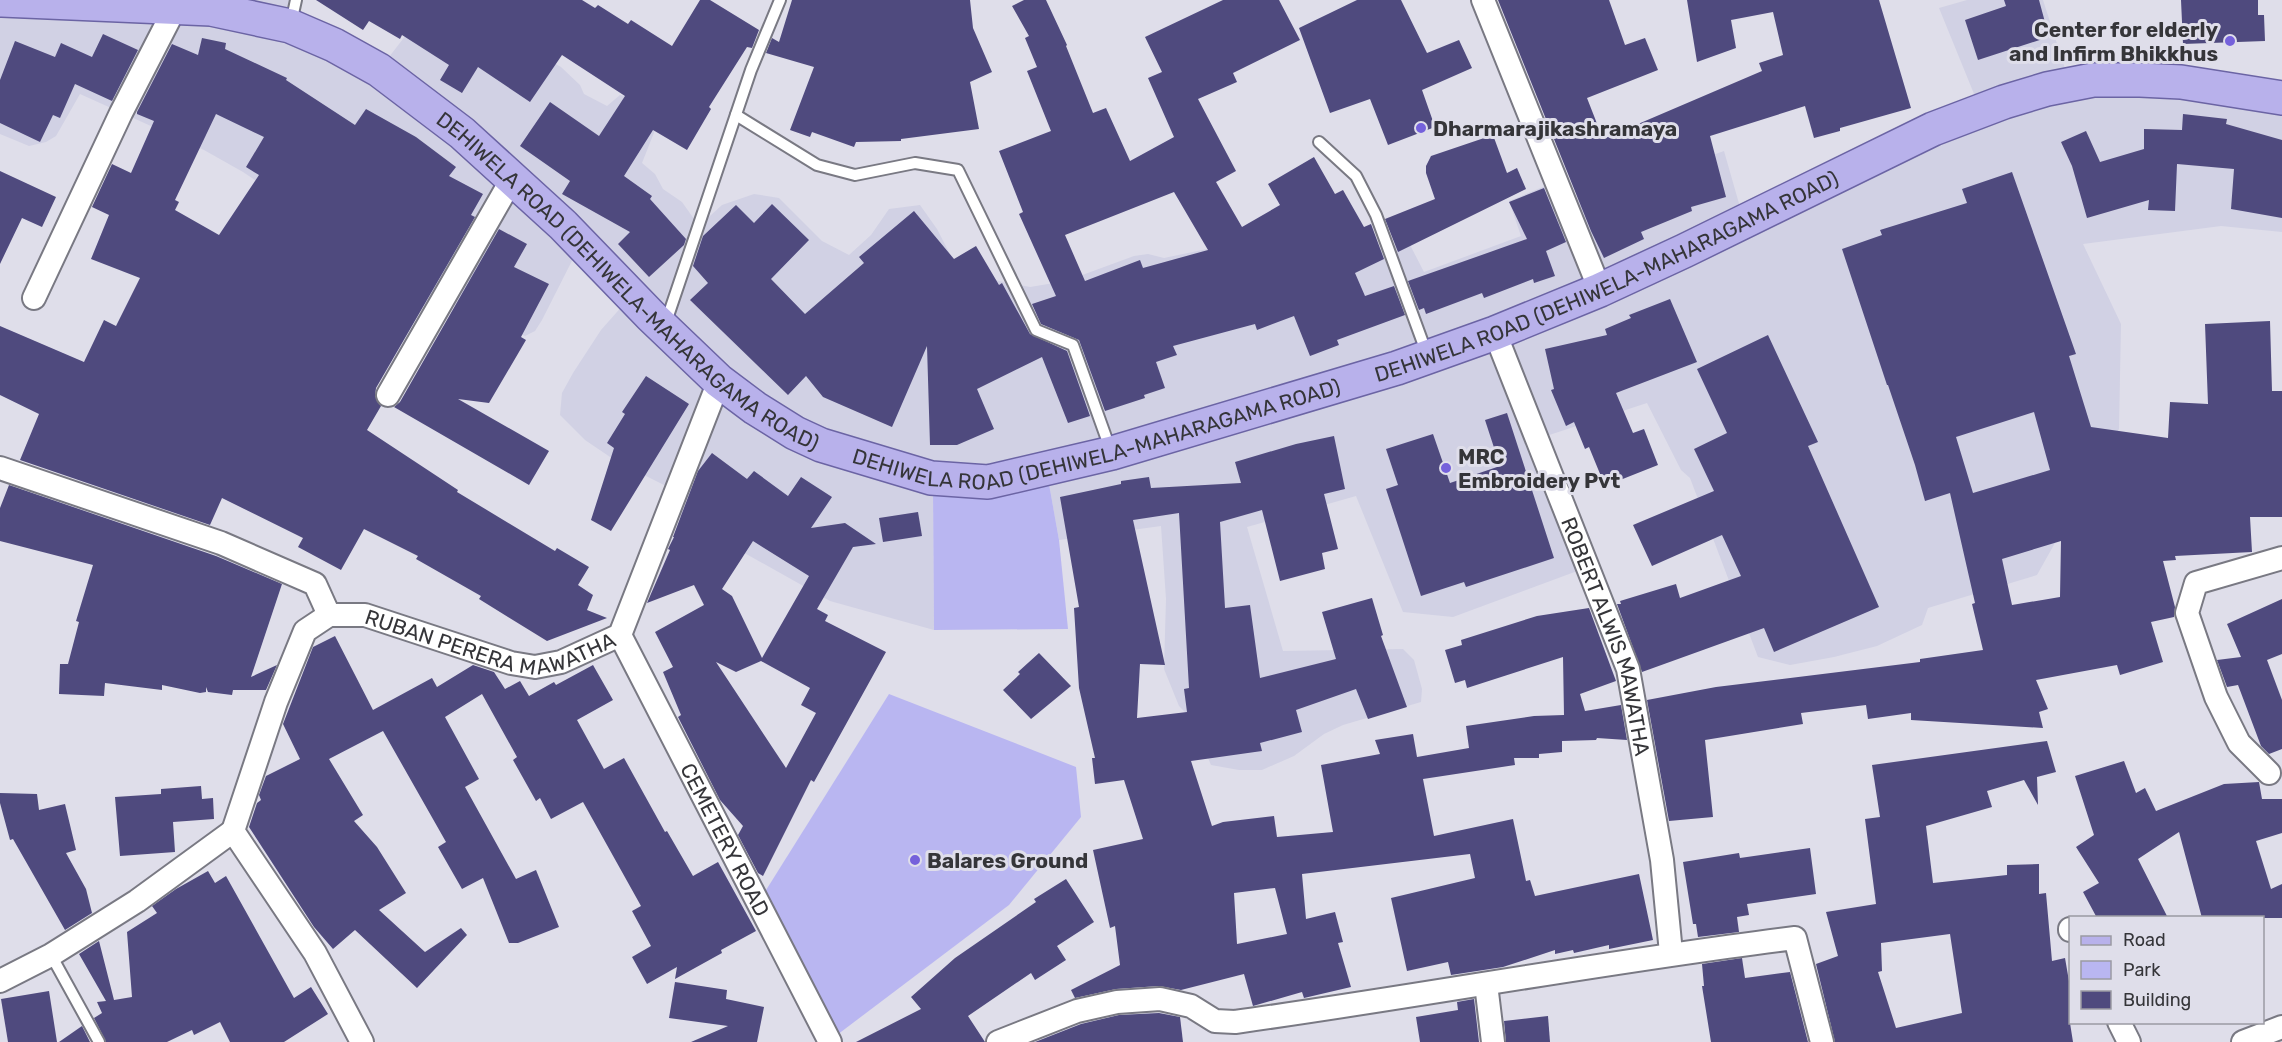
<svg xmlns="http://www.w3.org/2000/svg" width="2282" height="1042" font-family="Rubik,sans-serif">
<rect width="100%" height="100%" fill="#dfdeea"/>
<polygon fill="#d1d1e4" points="0,0 296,0 290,26 379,70 433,0 510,38 561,67 580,85 584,94 607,106 620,95 644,100 659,120 642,163 655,174 663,189 682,202 699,226 722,205 754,194 779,198 822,241 849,255 871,235 889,209 920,205 937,229 951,256 966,271 999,281 1030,287 1066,281 1134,256 1148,254 1164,258 1207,249 1220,283 1337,253 1388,248 1408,241 1424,272 1521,236 1509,201 1555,182 1565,203 1603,188 1680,167 1724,151 1744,221 1981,111 1939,8 1967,0 2043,0 2070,84 2282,98 2282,232 2221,226 2083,244 2121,324 2119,429 2037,575 1928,608 1922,625 1877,646 1834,657 1790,665 1758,657 1690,478 1681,470 1647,403 1537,439 1588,567 1453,617 1403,612 1356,496 1247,527 1283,651 1403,649 1414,660 1422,689 1421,702 1343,725 1324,734 1294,756 1262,770 1239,770 1211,765 1191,718 1179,706 1164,669 1166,599 1161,526 1059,540 1049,484 933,490 934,630 830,601 668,510 676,491 616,461 585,440 560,415 562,393 573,373 601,330 632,295 581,243 542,320 535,331 525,336 459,304 437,311 380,287 273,192 243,172 204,150 80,94 56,136 46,142 29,146 0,134"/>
<g fill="#b9b6f1">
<polygon points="1049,484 1059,540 1068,629 934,630 933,490"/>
<polygon points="889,694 1076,767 1081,817 1009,905 829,1041 758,903"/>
</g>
<g fill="#4f4a7e" fill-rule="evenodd">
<polygon points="316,0 582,0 595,8 598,5 628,24 631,20 672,46 700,0 710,0 759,30 752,48 747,47 709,107 711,109 687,150 653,130 624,176 652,196 650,199 686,239 684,245 649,277 618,244 630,232 562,194 570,181 520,146 550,102 599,136 625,96 562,55 530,102 478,67 462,93 440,80 449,65 402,35 400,39 369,21 363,30"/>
<polygon points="792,0 970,0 973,28 992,72 970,82 979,129 901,139 901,141 856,142 854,147 812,132 810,137 790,130 814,67 766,53 772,38 779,42"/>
<path d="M1024 0H1046L1067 45 1066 46 1093 113 1106 108 1130 161 1174 137 1148 78 1162 72 1145 37 1223 0H1279L1300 40 1233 73 1237 82 1198 99 1236 171 1216 182 1242 227 1280 205 1268 184 1314 157 1335 194 1343 190 1364 227 1371 224 1384 259 1355 273 1365 296 1394 286 1405 315 1337 340 1339 345 1310 356 1294 316 1257 330 1255 324 1173 346 1177 355 1156 362 1165 388 1144 395 1145 398 1105 411 1079 340 1041 324 1032 304 1056 296 1019 214 1023 212 999 151 1051 131 1027 71 1037 67 1025 38 1029 36 1012 6ZM1174 192 1208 250 1143 268 1140 260 1085 281 1065 235Z"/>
<polygon points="1357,0 1401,0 1427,53 1459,40 1472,68 1422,90 1435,127 1388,145 1370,99 1330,113 1299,28"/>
<polygon points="1498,0 1609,0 1625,45 1645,38 1658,70 1587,98 1603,139 1762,71 1759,63 1783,55 1773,12 1731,20 1736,48 1697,62 1687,0 1879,0 1911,108 1840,128 1840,131 1814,138 1805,106 1710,136 1726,197 1691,207 1692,211 1641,232 1644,239 1604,258 1591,231"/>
<polygon points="2004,0 2039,0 2049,37 1978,60 1965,20 2006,6"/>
<polygon points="2181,0 2258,0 2258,15 2264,15 2265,41 2183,44"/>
<polygon points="103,34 138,50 112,101 75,84 60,118 53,115 40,142 0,123 0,80 15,41 55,57 61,43 92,57"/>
<path d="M202 38 226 43 225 49 287 78 286 80 355 125 366 109 416 137 456 167 449 176 483 194 471 215 475 217 376 388 375 396 381 406 367 430 458 490 457 492 555 551 557 548 589 567 578 585 593 595 587 610 607 618 547 641 479 599 481 596 416 559 418 556 364 529 341 570 298 547 303 538 222 498 210 525 20 460 39 414 0 395V326L84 362 104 320 116 326 140 278 91 259 109 215 92 207 112 164 131 173 154 121 137 114V112L172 44 198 55ZM216 114 264 137 246 167 259 175 219 235 175 210 179 202 175 200Z"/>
<polygon points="2183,114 2227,119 2226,124 2282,140 2282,218 2231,209 2234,169 2177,164 2175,211 2148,210 2149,200 2087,218 2072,166 2061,142 2086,131 2100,162 2144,149 2144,129 2182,130"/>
<polygon points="1493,135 1507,173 1517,168 1526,189 1398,252 1385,219 1435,199 1426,173 1426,166 1431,156"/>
<polygon points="0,171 56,197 42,227 22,218 0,264"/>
<path d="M2012 172 2076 354 2069 356 2091 427 2168 438 2170 402 2208 404 2205 324 2270 321 2272 391H2282V517H2250L2252 552 2175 556 2176 560 2163 561 2175 607 2174 617 2151 622 2163 662 2120 675 2117 665 2036 680 2048 709 2039 712 2043 728 1911 720V713L1868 719 1866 705 1801 713 1803 724 1705 740 1713 817 1669 821 1647 700 1716 687 1920 662V659L1983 650 1972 604 1975 603 1950 493 1925 501 1915 465 1888 385H1887L1842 249 1882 235 1880 230 1967 203 1962 189ZM2034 412 2050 470 1973 493 1956 437ZM2061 541 2060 597 2012 605 2002 559Z"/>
<polygon points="1544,188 1566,242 1546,251 1555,276 1534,283 1533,279 1484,298 1482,293 1426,314 1424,308 1419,310 1408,281 1527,239 1509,202"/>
<polygon points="772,204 809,240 771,279 805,314 864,263 859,257 914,211 954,259 976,246 999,285 1002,283 1030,334 1067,351 1090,416 1068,423 1042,357 977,389 994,429 957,445 930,445 927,346 892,427 823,397 806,376 788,395 690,300 708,283 693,266 703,236 736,205 754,223"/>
<polygon points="499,229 527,244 514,267 549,284 521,337 526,340 489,403 458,399 549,451 529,485 394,407 400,402"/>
<polygon points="1670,299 1697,362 1616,393 1633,433 1644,429 1658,465 1605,486 1589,447 1585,449 1574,422 1566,426 1551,390 1554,389 1545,349 1607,335 1605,329 1631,318 1629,315"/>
<polygon points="1768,335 1818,442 1808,446 1879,607 1774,652 1764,628 1642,672 1617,604 1621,604 1620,601 1676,584 1680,598 1741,576 1722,535 1652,566 1633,525 1714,491 1694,449 1727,433 1697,369"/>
<polygon points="646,376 689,404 611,531 591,520 614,448 607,443 625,414 622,412"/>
<polygon points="1507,413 1554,558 1466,587 1464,582 1421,596 1386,489 1398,485 1386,449 1433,434 1450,483 1500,466 1485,420"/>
<path d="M1334 436 1345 489 1324 494 1338 549 1322 553 1325 569 1280 581 1262 510 1220 522 1225 608 1250 605 1260 678 1336 659 1322 612 1372 598 1383 635 1381 636 1407 707 1368 719 1356 689 1296 710 1302 732 1260 743 1262 751 1191 761 1212 826 1223 822 1274 816 1277 837 1333 832 1321 765 1380 754 1375 740 1413 734 1417 757 1469 748 1466 726 1534 716 1564 715 1563 657 1467 688 1465 680 1455 683 1445 650 1462 645 1461 640 1537 616 1589 608 1616 681 1580 694 1585 711 1621 705 1627 740 1597 738 1596 740 1562 741V752L1539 754V758H1514L1515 765 1423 779 1434 836 1513 819 1526 881 1530 880 1535 896 1639 874 1653 940 1609 949V945L1574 953 1573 950 1555 954V950L1503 967 1451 975 1448 962 1407 971 1391 898 1475 878 1470 854 1302 874 1306 919 1335 912 1343 942 1338 943 1351 987 1304 998 1302 992 1253 1006 1244 974 1181 990 1159 986 1116 989 1075 998 1071 990 1120 965 1115 926 1110 928 1093 850 1143 839 1124 780 1095 784 1092 758H1095L1079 688 1074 608 1079 607 1060 497 1121 484V481L1149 477 1151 488 1241 483 1235 462 1296 444ZM1179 513 1189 688 1184 689 1187 712 1137 718 1140 664 1165 665 1133 520ZM1275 888 1287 934 1237 944 1234 893Z"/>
<path d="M712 453 747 479 754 471 788 496 801 477 832 497 811 528 845 523 876 544 853 547 817 609 828 615 825 621 886 652 814 782 811 780 763 876 758 873 738 835 743 826 720 800 678 717 681 715 663 672 673 667 655 632 704 605 694 585 647 603 670 550 668 549 674 537H673L698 471ZM753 541 809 576 762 658 732 596 722 589ZM761 661 810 688 801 705 816 713 786 768 716 662 736 672Z"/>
<polygon points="9,485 216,556 282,584 251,677 277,665 266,690 233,690 232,695 208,692 206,687 206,692 200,693 162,685 162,690 105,683 104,696 59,694 60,664 68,664 79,622 76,621 93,565 0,541 0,508"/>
<polygon points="918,512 922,536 883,542 879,518"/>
<polygon points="2282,599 2282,654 2267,660 2282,700 2282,749 2269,754 2261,746 2238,685 2227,687 2217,660 2241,657 2227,624"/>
<polygon points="335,636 373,710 432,678 437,687 473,665 494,672 505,689 520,681 529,696 554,682 556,685 593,665 613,700 577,720 604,769 624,758 665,832 667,831 693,876 718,862 756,931 721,950 722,953 675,979 677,967 647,984 632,957 651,946 632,911 641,906 583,802 551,819 540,798 536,801 513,760 517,757 482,694 445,717 479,779 465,787 516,879 536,870 559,927 518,943 509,943 483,878 462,889 438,847 446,842 383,731 329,759 363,815 354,821 377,847 406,893 379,910 425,952 461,928 467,935 417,988 355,930 333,949 314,927 249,827 257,803 261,800 259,795 266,776 300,759 283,724 313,647"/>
<polygon points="1039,653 1071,686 1031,719 1003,690 1020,674 1018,672"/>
<path d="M2047 741 2056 772 2037 777 2038 805 2024 780 1987 791 1992 807 1926 826 1933 883 2007 875V865L2039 864V894L2046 893 2052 961 2065 958 2070 987V1023L2073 1042H1835L1816 964 1838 956 1826 912 1876 904 1865 819 1880 817 1872 765ZM1950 934 1962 1013 1896 1028 1878 972 1882 971 1881 943Z"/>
<polygon points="2124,761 2136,793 2145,788 2156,811 2224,784 2259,782 2262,799 2282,799 2282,833 2256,841 2271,889 2282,884 2282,918 2202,918 2179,832 2138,859 2168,918 2097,918 2083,892 2099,883 2076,847 2094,835 2075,776"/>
<polygon points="201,786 202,799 213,798 214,819 173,822 175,852 120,856 115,797 161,794 161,789"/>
<polygon points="0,793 37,794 39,810 65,804 76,850 66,853 86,889 92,913 65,930 13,839 10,840 0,803"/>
<polygon points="1810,848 1816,894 1747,904 1749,915 1737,917 1739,932 1698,937 1696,924 1693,924 1683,862 1739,853 1740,858"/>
<polygon points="208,871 215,883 226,876 294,998 311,987 328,1014 284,1042 230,1042 220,1022 194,1035 192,1030 167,1042 106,1042 94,1018 102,1013 97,1002 106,1001 79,954 99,941 114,1000 132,997 127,932 157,913 152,906 176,889"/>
<polygon points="1066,879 1094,922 1057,946 1066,960 1035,980 1031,973 968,1016 985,1042 856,1042 921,1009 911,997 955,958 1036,902 1034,899"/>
<polygon points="1742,958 1745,978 1790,972 1808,1042 1711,1042 1702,986 1704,986 1702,964"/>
<polygon points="675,982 727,990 726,999 764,1007 757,1042 691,1042 728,1026 669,1018"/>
<polygon points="49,991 57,1042 8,1042 1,999"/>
<polygon points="1474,999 1479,1042 1420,1042 1416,1017 1458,1010 1457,1002"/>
<polygon points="1159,1013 1180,1017 1183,1042 1035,1042 1081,1024 1119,1015"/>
<polygon points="1548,1016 1550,1042 1506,1042 1504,1021"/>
<polygon points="82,1026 90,1042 59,1042"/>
</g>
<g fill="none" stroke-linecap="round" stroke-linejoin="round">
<g stroke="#797983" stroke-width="14">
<g id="lane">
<polyline points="291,23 296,0"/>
<polyline points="736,115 817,165 855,175 915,163 958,170 1036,330 1073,345 1111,451"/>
<polyline points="1319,142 1356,176 1376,215 1427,354"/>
<polyline points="666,322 751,70 780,0"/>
<polyline points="51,955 99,1042"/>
</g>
</g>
<g stroke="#797983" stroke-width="26">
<g id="street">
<polyline points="1483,0 1600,290"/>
<polyline points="34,298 121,113 176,6"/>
<path id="s1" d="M1495 333 1628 669 1662 860 1671 953"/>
<polyline points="388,395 512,179"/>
<polyline points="0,468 221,543 315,584 329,615"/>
<path id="s2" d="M620 635 830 1042"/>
<polyline points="2269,773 2239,743 2216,697 2187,613 2196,583 2282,558"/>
<polyline points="2070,929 2070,930"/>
<polyline points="0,981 51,955 137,901 233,831"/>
<polyline points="1486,984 1493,1042"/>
<polyline points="2119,1022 2129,1042"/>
<path id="s3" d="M362 1042 315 953 233 831 276 702 305 631 329 615H365L511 663 535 667 561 662 620 635 719 381"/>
<path d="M998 1042 1077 1011 1117 1002 1160 999 1191 1006 1215 1021 1235 1022C1422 996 1608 961 1795 938L1822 1042"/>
<polyline points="2243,1042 2282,1027"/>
</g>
</g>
<g stroke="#6b64a4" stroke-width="36">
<g id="primary">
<path id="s4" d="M2 0 211 9 290 26 334 45 379 70 462 133 563 225 651 316 719 381 755 408 795 433 821 445 931 478 988 482 1112 453 1397 368 1495 333 1600 290 1684 251 1933 129 2004 102 2047 89 2093 80H2140L2181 82 2282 98"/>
</g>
</g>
<use href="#lane" stroke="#fff" stroke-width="10"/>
<use href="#street" stroke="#fff" stroke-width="22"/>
<use href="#primary" stroke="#b8b1eb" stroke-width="33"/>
</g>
<g fill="#7561db" stroke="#dfdeea" stroke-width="2">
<circle cx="2230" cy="41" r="6"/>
<circle cx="1421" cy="128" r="6"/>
<circle cx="1446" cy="468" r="6"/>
<circle cx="915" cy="860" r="6"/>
</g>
<g text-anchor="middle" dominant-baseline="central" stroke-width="6" stroke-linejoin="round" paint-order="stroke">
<g font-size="21" font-weight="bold" fill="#353539" stroke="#dfdeea" text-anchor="start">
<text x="2218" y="29" text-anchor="end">Center for elderly<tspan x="2218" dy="24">and Infirm Bhikkhus</tspan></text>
<text x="1433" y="128">Dharmarajikashramaya</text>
<text x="1458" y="456">MRC<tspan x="1458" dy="24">Embroidery Pvt</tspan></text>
<text x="927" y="860">Balares Ground</text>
</g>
<g font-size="21" fill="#353539" stroke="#dfdeea">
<text stroke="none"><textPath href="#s4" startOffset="1797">DEHIWELA ROAD (DEHIWELA-MAHARAGAMA ROAD)</textPath></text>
<text stroke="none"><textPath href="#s4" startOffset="717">DEHIWELA ROAD (DEHIWELA-MAHARAGAMA ROAD)</textPath></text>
<text stroke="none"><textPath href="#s4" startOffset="1257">DEHIWELA ROAD (DEHIWELA-MAHARAGAMA ROAD)</textPath></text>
<text stroke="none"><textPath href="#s3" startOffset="657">RUBAN PERERA MAWATHA</textPath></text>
<text stroke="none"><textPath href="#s1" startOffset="324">ROBERT ALWIS MAWATHA</textPath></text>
<text stroke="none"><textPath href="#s2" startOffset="230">CEMETERY ROAD</textPath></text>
</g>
</g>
<rect x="2069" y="916" width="195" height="108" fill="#dfdeea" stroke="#9b9aa3" stroke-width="1.5"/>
<rect x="2081" y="936" width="30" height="9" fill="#b8b1eb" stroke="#9b9aa3" stroke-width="1.5"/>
<text x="2123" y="946" font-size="18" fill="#353539">Road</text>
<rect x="2081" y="961" width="30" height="18" fill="#b9b6f1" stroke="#9b9aa3" stroke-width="1.5"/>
<text x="2123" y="976" font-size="18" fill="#353539">Park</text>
<rect x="2081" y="991" width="30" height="18" fill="#4f4a7e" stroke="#9b9aa3" stroke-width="1.5"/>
<text x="2123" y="1006" font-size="18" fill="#353539">Building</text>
</svg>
